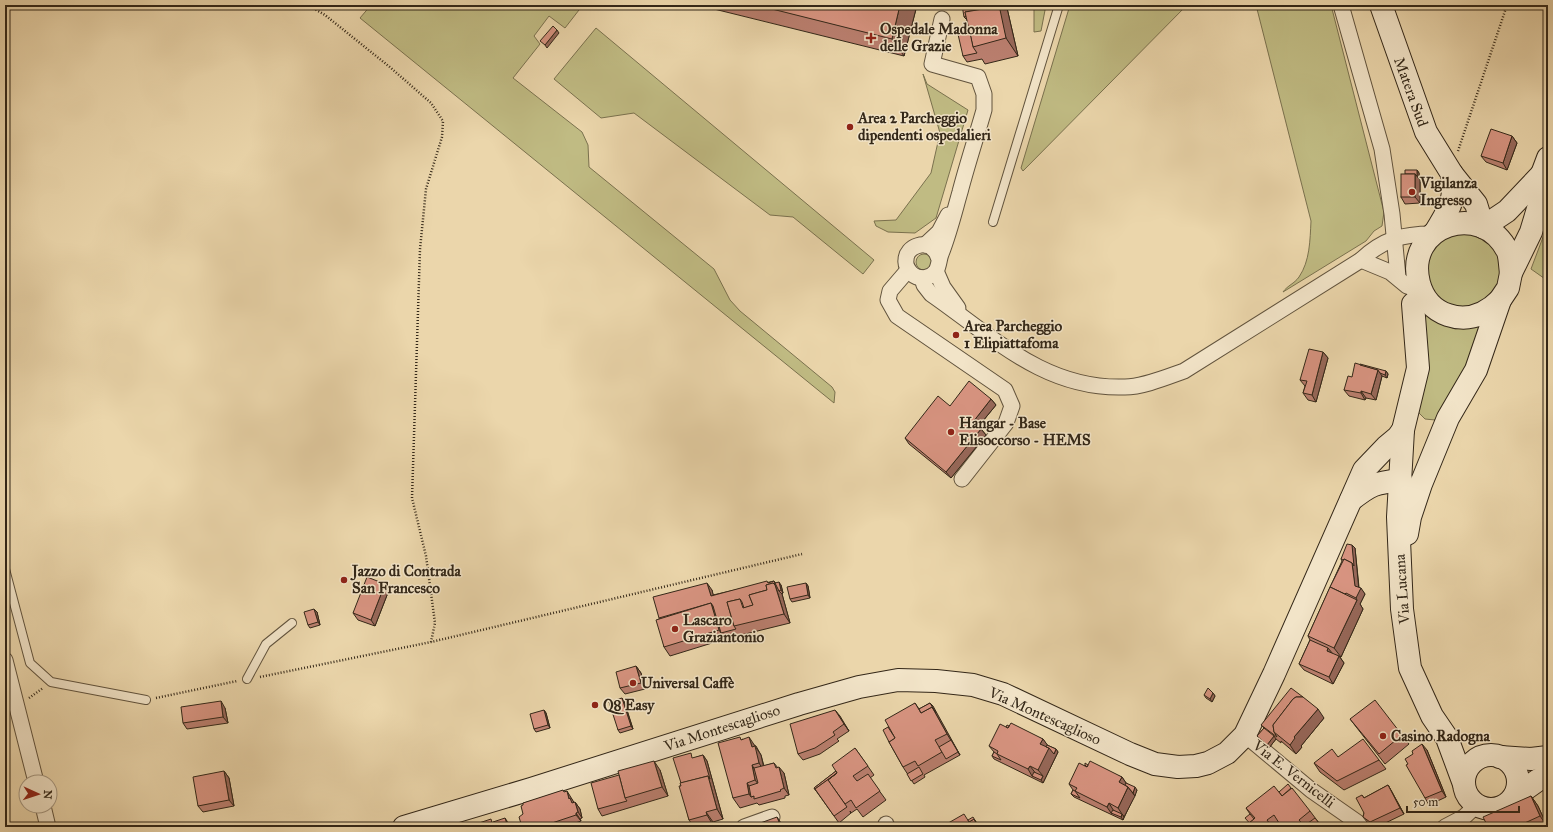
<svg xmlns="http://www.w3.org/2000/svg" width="1553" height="832" font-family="'IM FELL Great Primer',serif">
<rect width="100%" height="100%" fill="#ebd6ab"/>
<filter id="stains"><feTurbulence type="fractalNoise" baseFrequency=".005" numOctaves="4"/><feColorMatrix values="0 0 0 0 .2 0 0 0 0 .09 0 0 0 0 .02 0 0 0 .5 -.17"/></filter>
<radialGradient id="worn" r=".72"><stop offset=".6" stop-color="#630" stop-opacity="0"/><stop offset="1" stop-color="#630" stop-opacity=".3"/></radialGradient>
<g fill="#c0bb83" stroke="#7a714e">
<polygon points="371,5 573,5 579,10 565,28 549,16 534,36 540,44 513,78 582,132 588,145 589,167 714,269 730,300 740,311 832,387 835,392 834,403 360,18"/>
<polygon points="1034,5 1046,5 1041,31 1034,32"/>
<polygon points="1070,5 1187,5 1023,171 1021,168"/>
<path d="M1256 5H1331L1384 212 1382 226 1374 231 1366 241 1283 292C1288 285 1294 284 1299 277 1310 261 1310 240 1311 221Z"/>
<polygon points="596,28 874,260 863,274 793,217 770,215 634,113 601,118 554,79"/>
<polygon points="923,74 927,84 968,110 936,218 915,233 888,232 876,226 874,221 896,220 931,173 940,133"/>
<polygon points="1548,224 1548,281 1531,269"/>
<circle cx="1464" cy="270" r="37"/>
<circle cx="924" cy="262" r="8"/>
<path d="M1426 312 1445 325 1455 329 1484 325C1472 359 1456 391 1435 420L1425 419 1419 413 1416 404 1421 316Z"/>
</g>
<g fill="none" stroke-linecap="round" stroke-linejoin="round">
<g stroke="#61533d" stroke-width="10">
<g id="lane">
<polyline points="993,222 1059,5"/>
<polyline points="5,569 30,663 51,682 146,700"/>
<polyline points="247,679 266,644 292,623"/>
</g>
</g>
<g stroke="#61533d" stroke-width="17">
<g id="street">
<polyline points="1341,5 1382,149 1392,214 1398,277"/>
<polyline points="925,245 939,232 948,215"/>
<path d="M939 259C938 257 937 253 935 251 927 239 906 246 906 260 905 265 909 271 912 274 919 280 930 279 936 271 939 266 939 259 941 254 949 234 954 213 960 192 967 165 976 138 984 110V94L978 77 932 64 942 19"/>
<polyline points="1361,260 1390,272 1407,286 1421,291"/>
<polyline points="908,270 890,291 888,300 897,316 1005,390 1012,406 1006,423 962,479"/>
<polyline points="936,271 943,287 958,308"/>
<path d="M922 278 924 285 931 294C993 337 1045 390 1125 387 1143 387 1167 377 1184 371L1361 260C1383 239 1403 234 1432 234"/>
<polyline points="5,660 36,782"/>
<polyline points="1245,735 1311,790 1364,827"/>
<polyline points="43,806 48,827"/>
<polyline points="886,824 887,827"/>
<polyline points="744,827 772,817"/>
<polyline points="1445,827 1464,817 1477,805"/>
</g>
</g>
<g stroke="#332718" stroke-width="24">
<g id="secondary">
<polyline points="1381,5 1426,132 1452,174 1476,204 1483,227"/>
<polyline points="1483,227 1507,211 1542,174"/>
<path d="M1436 231C1449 209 1456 201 1452 174"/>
<polyline points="1423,295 1413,304 1418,368 1403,430 1398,517 1402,609 1410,668 1432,716 1447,738 1464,784"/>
<path d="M1500 300C1486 314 1469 322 1448 315 1433 310 1423 298 1419 283 1404 225 1482 199 1508 252 1510 258 1510 267 1511 273"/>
<path d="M1351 500C1371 484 1375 483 1401 480"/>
<polyline points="1407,534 1410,517 1421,484 1448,418 1476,370 1500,300 1508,288 1511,273 1531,232 1540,202 1542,174 1548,158"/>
<circle cx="1491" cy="782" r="27"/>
<polyline points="1500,757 1531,759 1548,757"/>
<polyline points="1514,797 1538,780 1548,775"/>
<polyline points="404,827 531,789 799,704 859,687 898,680 936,681 973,685 1003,694 1130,754 1155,764 1178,767 1196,766 1208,763 1227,753 1245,735 1274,674 1364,470 1386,447 1398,437 1403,430"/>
</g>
</g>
<g stroke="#332718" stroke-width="2.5" stroke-dasharray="1 2" stroke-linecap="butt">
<polyline points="308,5 325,15 391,68 431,103 443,121 442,137 426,189 420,249 412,498 426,556 435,623 431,642"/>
<polyline points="1458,151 1507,5"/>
<polyline points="260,677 431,642 802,554"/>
<polyline points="29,698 43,688"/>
<polyline points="156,698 237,681"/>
</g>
<use href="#lane" stroke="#f2e4c8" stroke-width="8"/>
<use href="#street" stroke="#f2e4c8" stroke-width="15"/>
<use href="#secondary" stroke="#f2e4c8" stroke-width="22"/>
</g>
<g fill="#ba7f6f" stroke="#332718">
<polygon points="708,5 917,5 904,56 710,8"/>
<polygon points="1007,8 1018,56 985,64 982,59 967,62 963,56 969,28 967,20 964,17"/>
<polygon points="1512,136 1517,143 1507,170 1486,162 1481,156"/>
<polygon points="1417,170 1419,173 1419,179 1420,180 1420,203 1405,204 1401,197"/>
<polygon points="1323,352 1328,358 1316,402 1308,400 1303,393 1305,386 1300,380"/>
<polygon points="1386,371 1388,374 1387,378 1382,376 1376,400 1366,398 1365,400 1349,396 1344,390 1352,377"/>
<polygon points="991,399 996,405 979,426 981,429 986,435 951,478 909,444 905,438 950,406"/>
<polygon points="1352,545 1355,548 1359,587 1365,594 1360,604 1363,609 1341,657 1340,657 1344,663 1333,684 1304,670 1299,664 1310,640 1308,636 1342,561 1341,559"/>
<polygon points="774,581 775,583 781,585 783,593 782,594 790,623 725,639 670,656 664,647 659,618 712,590 713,595"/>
<polygon points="806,583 808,586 810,598 792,602 790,599"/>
<polygon points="385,584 389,590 375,626 358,620 353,613"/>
<polygon points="317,612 320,625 310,628 308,625"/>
<polygon points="636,666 641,673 645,689 625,694 620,688"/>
<polygon points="1213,693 1215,696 1212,702 1206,698 1204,695"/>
<polygon points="624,701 633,729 620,733 618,730"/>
<polygon points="915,703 919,709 930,703 960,755 924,775 925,777 914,784 903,767 889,742 888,727"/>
<polygon points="225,708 228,723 187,729 183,723"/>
<polygon points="544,710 546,713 550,728 536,732 534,729"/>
<polygon points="835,710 849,731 837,739 839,741 820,754 803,760 798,754"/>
<polygon points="1324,718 1301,746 1302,747 1296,754 1281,741 1281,743 1276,739 1269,748 1257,736 1264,728 1261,725"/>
<polygon points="1350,719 1402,735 1409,744 1385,764"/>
<polygon points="1006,727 1043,739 1047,745 1056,749 1058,752 1043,783 994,759 992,756 994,752 989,746"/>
<polygon points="742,739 756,746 761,755 764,766 774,763 778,768 784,773 789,795 785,796 785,798 759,805 757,803 740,808 733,798"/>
<polygon points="855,748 874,775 870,778 886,800 863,817 857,809 851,813 850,811 851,813 839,823 814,788 836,771"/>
<polygon points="1427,750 1446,797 1429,805 1425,798"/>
<polygon points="703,755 707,761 723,819 713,822 713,825 705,827 694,827 689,820 681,786 681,783 694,758"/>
<polygon points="1338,757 1379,760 1386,769 1344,790 1320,772 1314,763"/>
<polygon points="1085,765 1122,777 1126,783 1137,790 1123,820 1074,797 1071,794 1073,790 1069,784"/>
<polygon points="660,770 668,796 602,816 598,809"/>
<polygon points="224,771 229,778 234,806 203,812 198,806"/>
<polygon points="1388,785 1392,792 1404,814 1377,827 1373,827 1368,823 1363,817 1364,813 1362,795 1364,798"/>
<polygon points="565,792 571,798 574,803 575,802 580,809 582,818 580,819 581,821 564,827 522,827"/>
<polygon points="1279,792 1310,811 1322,827 1253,827 1250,814 1246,808"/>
<polygon points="1531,796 1538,806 1547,826 1544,827 1488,827"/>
</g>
<g fill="#97685a" stroke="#332718">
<polygon points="900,5 917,5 904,56 892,39"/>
<polygon points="996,5 1006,5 1007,8 1018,56 1006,38"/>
<polygon points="557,30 559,33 547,48 545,45"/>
<polygon points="1512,136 1517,143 1507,170 1503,163"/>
<polygon points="1417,170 1419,173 1419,179 1417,176"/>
<polygon points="1415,174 1420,180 1420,203 1415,197"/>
<polygon points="1323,352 1328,358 1316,402 1312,395"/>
<polygon points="1378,370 1382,376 1376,400 1371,394"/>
<polygon points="1386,371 1388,374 1387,378 1385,375"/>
<polygon points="1361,391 1366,398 1365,400 1361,393"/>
<polygon points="991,399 996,405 977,428 973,422"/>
<polygon points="981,429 986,435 951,478 946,472"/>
<polygon points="1352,545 1355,548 1359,591 1361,588 1365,594 1360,604 1363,609 1341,657 1334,648 1357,600 1356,598 1352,563"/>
<polygon points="774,581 779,588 779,591 782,594 790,623 784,614"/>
<polygon points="779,582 781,585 783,593 781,590"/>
<polygon points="707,583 712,590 715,602 711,596"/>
<polygon points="806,583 808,586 810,598 808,595"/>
<polygon points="385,584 389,590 375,626 371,620"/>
<polygon points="711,603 718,612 721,633 719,630"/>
<polygon points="314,609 317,612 320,625 318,622"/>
<polygon points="1328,648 1333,654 1327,651"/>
<polygon points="1339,656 1344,663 1333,684 1329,677"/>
<polygon points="636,666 641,673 645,689 641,683"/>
<polygon points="1213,693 1215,696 1212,702 1210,699"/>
<polygon points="622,698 624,701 633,729 631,726"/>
<polygon points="221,701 225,708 228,723 223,717"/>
<polygon points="930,703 933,706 960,755 947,734 932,707"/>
<polygon points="1318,709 1324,718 1301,746 1302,747 1296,754 1290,745 1294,737"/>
<polygon points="544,710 546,713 550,728 548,725"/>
<polygon points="835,710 840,716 849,731 844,724"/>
<polygon points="1274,736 1276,739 1269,748 1267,745"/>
<polygon points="749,737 761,755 765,773 759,763 752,747"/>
<polygon points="1043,739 1054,754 1056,749 1058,752 1043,783 1041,780 1043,776 1038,770 1040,744"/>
<polygon points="1422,744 1427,750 1446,797 1442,791"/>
<polygon points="703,755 707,761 723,819 717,809 708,776"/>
<polygon points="654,761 660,770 668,796 662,787"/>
<polygon points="752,765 758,775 762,789 755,780"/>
<polygon points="1030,766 1037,775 1032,776 1028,769"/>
<polygon points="779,767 784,773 789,795 784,788"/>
<polygon points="224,771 229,778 234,806 229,800"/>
<polygon points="1122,777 1128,786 1123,788 1119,782"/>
<polygon points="747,783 753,792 754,796 751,797 749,794"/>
<polygon points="1388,785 1392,792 1404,814 1400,808"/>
<polygon points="1128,787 1135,796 1124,817 1118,808"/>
<polygon points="1135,787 1137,790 1135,796 1133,793"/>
<polygon points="567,791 575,804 577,810 569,799"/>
<polygon points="1531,796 1538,806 1547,826 1540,816"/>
<polygon points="575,802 580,809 582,818 578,812"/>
<polygon points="1109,803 1115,813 1111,813 1107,807"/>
<polygon points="706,812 713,822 713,825 707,815"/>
<polygon points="576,813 580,819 581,821 576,815"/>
<polygon points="1122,814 1124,817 1123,820 1121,817"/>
<polygon points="777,817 781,823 783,827 781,827"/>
<polygon points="505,818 507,821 509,827 508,827"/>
</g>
<g fill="#d89481" stroke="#332718">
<polygon points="756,5 900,5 892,39"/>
<polygon points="962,5 995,5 995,7 965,12 966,16 964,17"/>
<polygon points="995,5 999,5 1006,38 973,47 965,12 995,7"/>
<polygon points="553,26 557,30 545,45 540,41"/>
<polygon points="969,28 973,47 977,53 963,56 957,30"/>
<polygon points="1491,129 1512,136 1503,163 1481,156"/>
<polygon points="1405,170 1417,170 1417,176 1415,174 1405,174"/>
<rect x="1401" y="174" width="14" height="23"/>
<polygon points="1309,349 1323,352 1312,395 1303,393 1307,381 1300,380"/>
<polygon points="1355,363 1378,370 1371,394 1361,391 1361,393 1344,390 1348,376 1352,377"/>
<polygon points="1360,364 1386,371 1385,375 1380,373 1378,370 1360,365"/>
<polygon points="969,381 991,399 973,422 981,429 946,472 905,438 938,396 950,406"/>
<polygon points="1347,544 1352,545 1354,566 1352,563 1344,559 1343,560 1341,559"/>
<polygon points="1344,559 1352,563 1355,586 1361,588 1356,598 1346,593 1345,594 1330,587"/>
<polygon points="367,577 385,584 371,620 353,613"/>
<polygon points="767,581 768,583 774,581 775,585 773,583 766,585 767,590 749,595 753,605 744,608 742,602 740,599 727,602 734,626 736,629 721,633 713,606 711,603 659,618 653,597 707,583 711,596"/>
<polygon points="779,582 781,590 779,591 775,583"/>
<polygon points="773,583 775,585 784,614 734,626 727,602 740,599 743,608 753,605 749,595 767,590 766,585"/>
<polygon points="806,583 808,595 790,599 787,587"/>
<polygon points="1330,587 1357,600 1334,648 1308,636"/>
<polygon points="711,603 719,630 664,647 656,620"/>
<polygon points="314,609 318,622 308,625 304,612"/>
<polygon points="1310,640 1328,648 1327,651 1339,656 1329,677 1299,664"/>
<polygon points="636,666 641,683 620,688 616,672"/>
<polygon points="1208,688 1213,693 1210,699 1204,695"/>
<polygon points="1291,688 1303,697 1296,697 1293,699 1273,725 1274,732 1277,737 1261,725"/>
<polygon points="1296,697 1303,697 1318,709 1294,737 1295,738 1290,745 1274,732 1273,725 1293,699"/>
<polygon points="622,698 631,726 618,730 609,702"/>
<polygon points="1375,700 1402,735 1379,754 1350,719"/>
<polygon points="221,701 223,717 183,723 181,707"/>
<polygon points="915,703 921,713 932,707 947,734 935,740 942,752 918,766 915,761 903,767 889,742 895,738 885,720"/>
<polygon points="930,703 936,713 932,707 921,713 919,709"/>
<polygon points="544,710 548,725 534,729 530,714"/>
<polygon points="835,710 844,724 833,732 835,735 815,748 798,754 790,724"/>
<polygon points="1011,723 1043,739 1040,744 1049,748 1038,770 1030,766 1028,769 997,754 998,751 989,746 1000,724 1008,728"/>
<polygon points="1007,725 1009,726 1008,728 1006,727"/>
<polygon points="888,727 895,738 889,742 883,730"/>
<polygon points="1264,728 1274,736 1267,745 1257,736"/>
<polygon points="740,737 741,740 749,737 752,747 755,746 759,763 752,765 755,780 747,783 749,794 733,798 718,743"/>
<polygon points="1363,739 1379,760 1337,781 1314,763 1332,749 1338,757"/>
<polygon points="951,740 958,752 946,759 939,747"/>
<polygon points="1422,744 1442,791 1425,798 1406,765 1408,764 1405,759 1413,754 1412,751"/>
<polygon points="1047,745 1056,749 1054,754 1049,748 1046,747"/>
<polygon points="855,748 868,766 853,776 857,781 868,774 880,791 856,808 851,800 845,804 828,780 837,773 832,765"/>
<polygon points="994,752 997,754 1001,760 992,756"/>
<polygon points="691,753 692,758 703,755 710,779 708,776 681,783 673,758"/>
<polygon points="654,761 662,787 625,798 618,771"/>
<polygon points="1090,761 1122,777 1119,782 1128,787 1118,808 1109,803 1107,807 1075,791 1077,788 1069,784 1079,763 1087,767"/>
<polygon points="774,763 776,768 779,767 784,788 780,790 781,791 754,799 754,796 751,797 749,786 758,783 754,768"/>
<polygon points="1085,763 1088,765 1087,767 1085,765"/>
<polygon points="919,767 923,774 911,781 907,774"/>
<polygon points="224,771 229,800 198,806 193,777"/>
<polygon points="836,771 837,773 815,789 817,792 814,788"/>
<polygon points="1034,772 1043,776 1041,780 1032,776"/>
<polygon points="837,773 828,780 847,807 834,816 815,789"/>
<polygon points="619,775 625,798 627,801 598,809 591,783"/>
<polygon points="708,776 717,809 706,812 707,815 689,820 679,786 681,786 680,783"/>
<polygon points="1126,783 1135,787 1133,793 1128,787 1125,785"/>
<polygon points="1288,784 1291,788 1282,796 1279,792"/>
<polygon points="1388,785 1400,808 1370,822 1363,817 1364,813 1356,798 1362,795 1364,798"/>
<polygon points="1274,786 1282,796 1292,788 1310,811 1299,820 1305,827 1274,827 1279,823 1274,815 1267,820 1272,827 1253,827 1250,822 1255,818 1246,808"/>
<polygon points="563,790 564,792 567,791 569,799 570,798 572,803 575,802 578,812 576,813 576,815 540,827 522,827 519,817 523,814 521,806 523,805 523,803"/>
<polygon points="1073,790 1075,791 1080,798 1071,794"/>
<polygon points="1531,796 1540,816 1516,827 1488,827 1483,817"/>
<polygon points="1113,810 1122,814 1121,817 1111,813"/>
<polygon points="964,814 969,822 974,819 978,827 944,827 943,826"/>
<polygon points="1250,814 1254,819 1250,822 1253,827 1245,818"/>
<polygon points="777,817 781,827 752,827 752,826"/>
<polygon points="973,817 978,825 974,819 969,822 968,820"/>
<polygon points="505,818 508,827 495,827 493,822"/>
<polygon points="1315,818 1322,827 1305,827 1304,826"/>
<polygon points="491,819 493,827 467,827"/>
</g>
<g fill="#8f2418" stroke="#f2e4c8" stroke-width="1.5">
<path d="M869 32h4v4h4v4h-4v4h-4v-4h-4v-4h4z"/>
<circle cx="850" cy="127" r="4"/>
<circle cx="1412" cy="192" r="4"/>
<circle cx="956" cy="335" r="4"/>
<circle cx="951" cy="432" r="4"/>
<circle cx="344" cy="580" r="4"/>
<circle cx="675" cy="629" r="4"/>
<circle cx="633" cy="683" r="4"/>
<circle cx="595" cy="705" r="4"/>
<circle cx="1383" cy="736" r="4"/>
</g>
<g text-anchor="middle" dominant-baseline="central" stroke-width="3" stroke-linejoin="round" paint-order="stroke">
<g font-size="15" font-weight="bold" fill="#332718" stroke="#f2e4c8" text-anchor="start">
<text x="880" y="29">Ospedale Madonna<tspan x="880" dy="17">delle Grazie</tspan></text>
<text x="858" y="118">Area 2 Parcheggio<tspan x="858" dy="17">dipendenti ospedalieri</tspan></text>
<text x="1420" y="183">Vigilanza<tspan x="1420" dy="17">Ingresso</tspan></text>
<text x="964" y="326">Area Parcheggio<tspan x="964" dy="17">1 Elipiattafoma</tspan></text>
<text x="959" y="423">Hangar - Base<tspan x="959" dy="17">Elisoccorso - HEMS</tspan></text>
<text x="352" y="571">Jazzo di Contrada<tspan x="352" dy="17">San Francesco</tspan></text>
<text x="683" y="620">Lascaro<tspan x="683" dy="17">Graziantonio</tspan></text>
<text x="641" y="683">Universal Caffè</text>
<text x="603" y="705">Q8 Easy</text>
<text x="1391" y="736">Casino Radogna</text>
</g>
<g font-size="15" fill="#332718" stroke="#f2e4c8">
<text transform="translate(1411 92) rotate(70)">Matera Sud</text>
<text transform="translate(1402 589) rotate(-94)">Via Lucana</text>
<text transform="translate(1045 716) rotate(24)">Via Montescaglioso</text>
<text transform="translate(722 728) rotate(-18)">Via Montescaglioso</text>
<text transform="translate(1294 774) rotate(38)">Via E. Vernicelli</text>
</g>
</g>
<rect width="1553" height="832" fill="none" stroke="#ebd6ab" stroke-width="20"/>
<rect x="6" y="6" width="1541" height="820" fill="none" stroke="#332718" stroke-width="2"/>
<rect x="10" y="10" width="1533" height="812" fill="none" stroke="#332718"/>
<g transform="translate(38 794) rotate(93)"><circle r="19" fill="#f2e4c8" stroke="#a69882"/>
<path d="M0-3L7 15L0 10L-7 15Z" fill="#8f2418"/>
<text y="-6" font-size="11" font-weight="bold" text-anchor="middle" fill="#332718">N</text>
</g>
<path d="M1407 806v6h112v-6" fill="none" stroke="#332718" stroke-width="2"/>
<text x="1413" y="806" font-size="12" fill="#332718" stroke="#f2e4c8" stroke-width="3" paint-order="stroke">50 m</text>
<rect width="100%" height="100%" filter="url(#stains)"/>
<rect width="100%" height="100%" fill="url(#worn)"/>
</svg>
